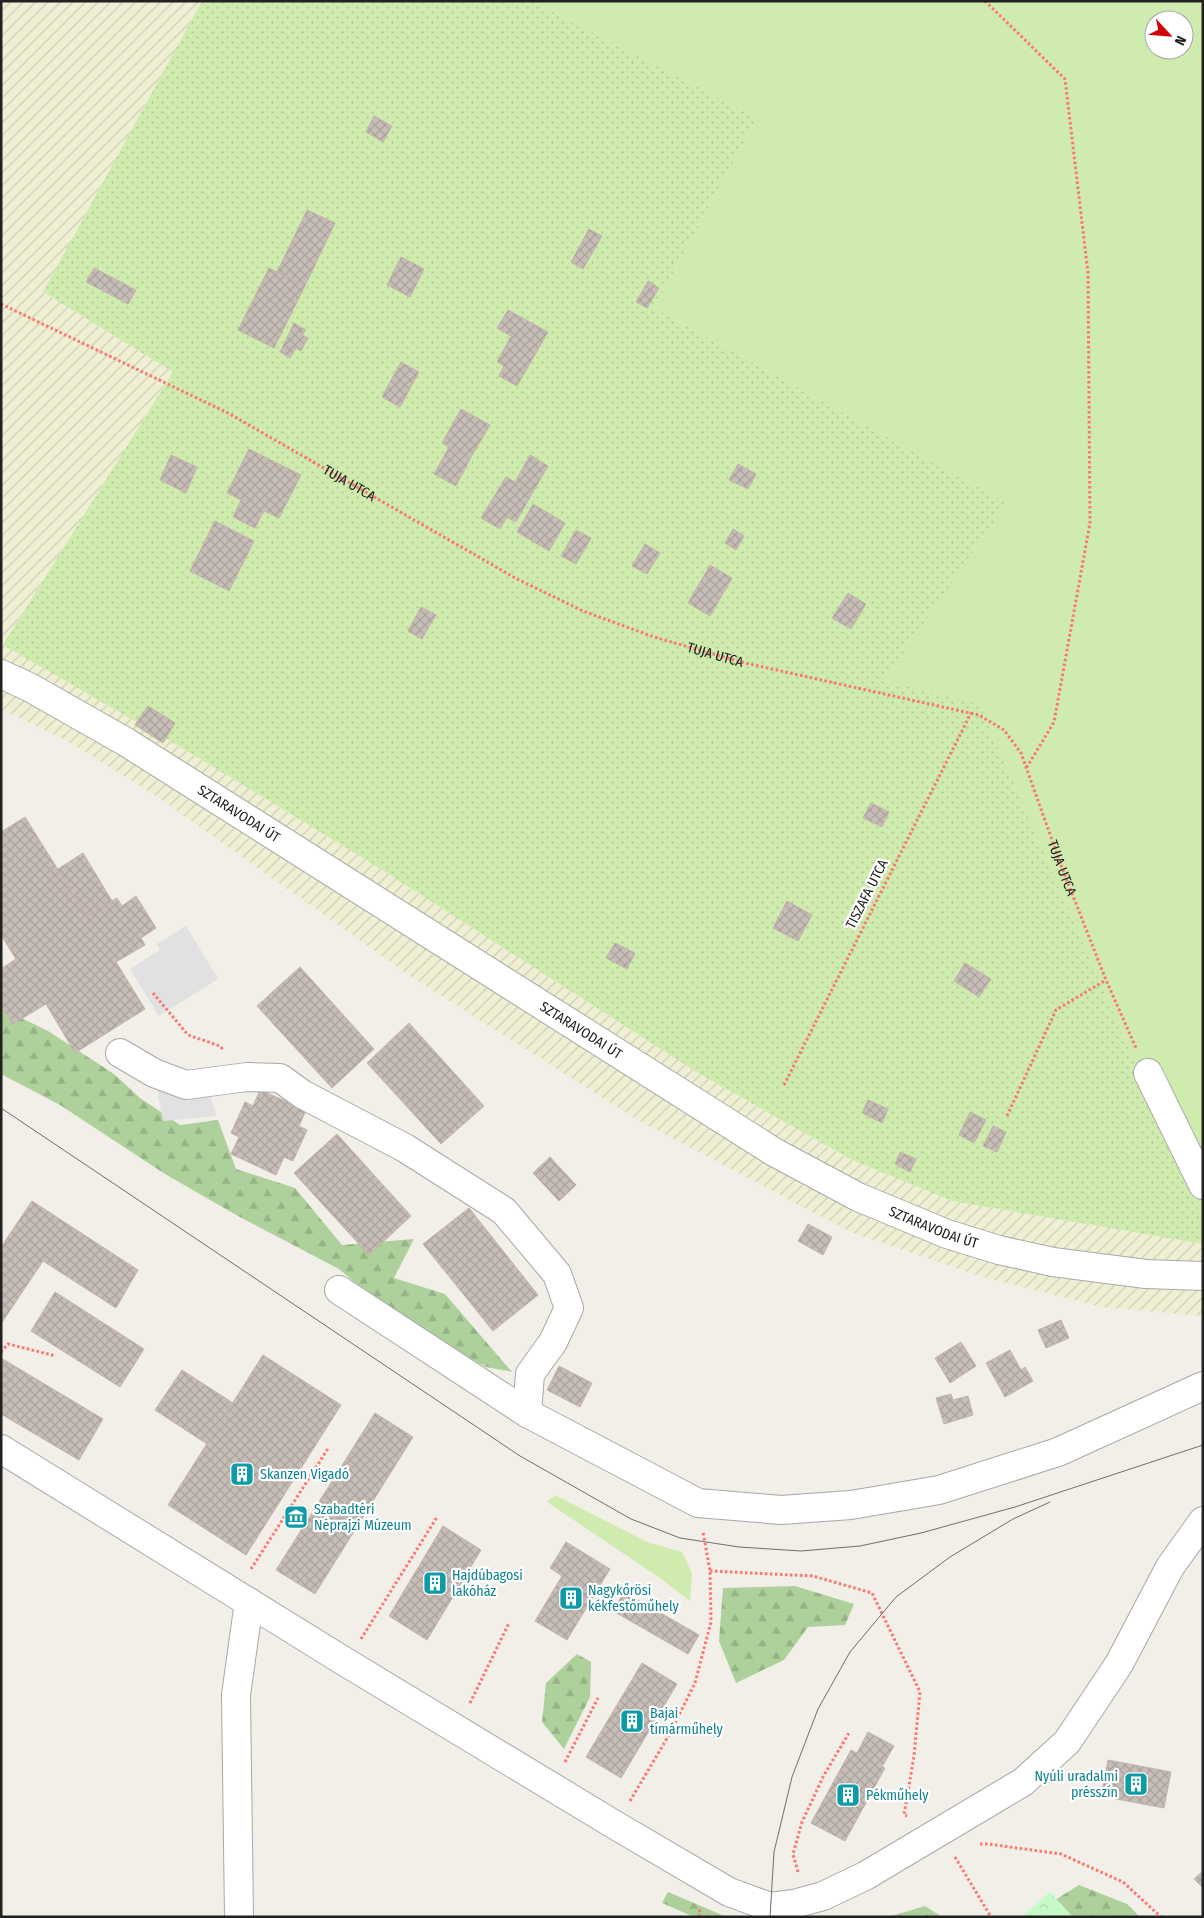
<svg xmlns="http://www.w3.org/2000/svg" width="1204" height="1918" font-family="'Fira Sans Condensed',sans-serif">
<defs>
<pattern id="farmland-furrows" width="10" height="10" patternUnits="userSpaceOnUse" patternTransform="scale(1.25)"><rect width="10" height="10" fill="#eff0d3"/><path d="M-1 1l2-2M0 10L10 0M9 11l2-2" fill="none" stroke="#cdceb5"/></pattern>
<pattern id="forest-firs" width="22" height="20" patternUnits="userSpaceOnUse" patternTransform="scale(1.25)"><rect width="22" height="20" fill="#aed19c"/><path d="M5 1l3.5 6h-7zM16 11l3.5 6h-7z" fill="#95b386"/></pattern>
<pattern id="park-crowns" width="20" height="18" patternUnits="userSpaceOnUse" patternTransform="scale(1.25)"><rect width="20" height="18" fill="#c6fbc7"/><path d="M2 6a3 3 0 1 1 6 0M12 15a3 3 0 1 1 6 0" fill="none" stroke="#aad7ab"/></pattern>
<pattern id="garden-dots" width="8" height="8" patternUnits="userSpaceOnUse" patternTransform="scale(1.25)"><rect width="8" height="8" fill="#cfecae"/><path d="M2 2h.1M6 6h.1" fill="none" stroke="#b1ca95" stroke-width="1.8" stroke-linecap="round"/></pattern>
<pattern id="building-cross-hatch" width="8" height="8" patternUnits="userSpaceOnUse" patternTransform="scale(1.25)"><rect width="8" height="8" fill="#c7bdb7"/><path d="M0 0l8 8M0 8l8-8" fill="none" stroke="#aba29d"/></pattern>
</defs>
<rect width="100%" height="100%" fill="#f2eee8"/>
<polygon fill="url(#farmland-furrows)" points="1,1 202,1 43,292 173,372 3,645 197,757 376,866 698,1073 851,1160 952,1201 1203,1244 1203,1316 1102,1307 982,1277 850,1232 636,1119 413,978 156,796 74,745 1,709"/>
<g fill="#cfecae" fill-rule="evenodd">
<path d="M532 1H1203V1219L979 705 883 681 1007 503 654 308 757 118ZM1154 20H1184V50H1154Z"/>
<polygon points="555,1495 647,1542 682,1552 692,1573 690,1601 660,1578 547,1502"/>
</g>
<g fill="url(#forest-firs)">
<polygon points="1,1008 48,1031 114,1074 140,1098 180,1125 218,1120 236,1169 295,1188 342,1245 414,1239 394,1278 445,1294 512,1372 486,1367 392,1315 339,1269 238,1216 165,1174 60,1105 1,1074"/>
<polygon points="795,1586 854,1604 845,1625 808,1627 784,1660 736,1683 719,1641 723,1588"/>
<polygon points="577,1654 591,1662 590,1697 564,1749 542,1722 546,1683"/>
<polygon points="1079,1885 1127,1904 1140,1917 1029,1916"/>
<polygon points="668,1892 722,1915 727,1917 694,1917 662,1903"/>
<polygon points="925,1906 942,1917 888,1917"/>
</g>
<polygon fill="url(#park-crowns)" points="1050,1892 1073,1917 1021,1917"/>
<polygon fill="url(#garden-dots)" points="202,1 532,1 757,118 654,308 1007,503 884,681 979,704 1203,1219 1203,1244 952,1201 852,1160 698,1073 376,866 197,757 3,645 173,372 43,292"/>
<g fill="#e1e1e1">
<polygon points="186,926 218,979 159,1016 130,969 160,950 157,944"/>
<polygon points="154,1073 207,1082 216,1116 163,1121"/>
</g>
<g fill="url(#building-cross-hatch)" stroke="#c4b4aa">
<polygon points="374,116 392,126 383,142 366,132"/>
<polygon points="307,210 335,223 305,286 277,272"/>
<polygon points="589,229 602,236 583,269 571,262"/>
<polygon points="401,257 424,269 410,297 387,285"/>
<polygon points="94,268 136,290 128,304 86,282"/>
<polygon points="269,268 305,286 274,348 238,330"/>
<polygon points="648,281 659,288 647,308 636,302"/>
<polygon points="508,310 548,332 517,386 499,376 504,366 497,362 511,336 497,328"/>
<polygon points="294,323 306,330 302,335 308,338 301,351 296,348 290,358 280,352"/>
<polygon points="401,362 419,372 400,407 382,397"/>
<polygon points="461,409 490,425 470,459 442,443"/>
<polygon points="449,447 470,459 456,486 434,474"/>
<polygon points="249,449 301,475 279,518 264,511 255,528 233,517 241,500 227,493"/>
<polygon points="171,455 197,467 186,493 160,480"/>
<polygon points="530,455 548,466 533,492 515,482"/>
<polygon points="738,464 756,474 748,489 729,480"/>
<polygon points="506,477 533,492 516,522 507,517 500,529 481,518"/>
<polygon points="533,504 565,523 549,551 517,532"/>
<polygon points="215,521 254,541 229,591 190,571"/>
<polygon points="733,529 744,536 736,550 725,543"/>
<polygon points="576,530 591,538 576,564 561,556"/>
<polygon points="645,544 660,553 647,574 632,566"/>
<polygon points="710,565 732,578 710,616 688,603"/>
<polygon points="848,593 866,604 851,629 832,618"/>
<polygon points="421,607 436,615 422,639 408,631"/>
<polygon points="148,706 175,723 163,743 135,725"/>
<polygon points="871,803 889,812 882,827 863,818"/>
<polygon points="25,817 87,916 117,898 122,906 136,896 156,928 141,938 145,945 116,962 145,1009 75,1053 46,1004 13,1024 1,1005 1,969 16,959 1,935 1,832"/>
<polygon points="83,853 112,901 87,916 58,869"/>
<polygon points="787,901 812,915 798,941 773,928"/>
<polygon points="615,943 635,953 627,969 606,958"/>
<polygon points="965,963 991,979 979,997 954,981"/>
<polygon points="300,967 374,1049 332,1088 257,1006"/>
<polygon points="409,1023 484,1106 441,1144 367,1063"/>
<polygon points="260,1090 306,1110 299,1126 307,1130 293,1161 284,1157 276,1175 231,1154 239,1137 231,1133 245,1102 253,1106"/>
<polygon points="868,1100 888,1109 882,1123 862,1113"/>
<polygon points="970,1112 986,1120 974,1143 959,1135"/>
<polygon points="993,1126 1006,1132 997,1152 983,1146"/>
<polygon points="337,1134 411,1216 369,1255 294,1173"/>
<polygon points="900,1152 916,1159 910,1172 895,1164"/>
<polygon points="550,1157 576,1185 559,1201 533,1173"/>
<polygon points="32,1201 138,1270 116,1308 43,1261 1,1324 1,1247"/>
<polygon points="469,1208 538,1295 493,1331 423,1244"/>
<polygon points="808,1224 832,1237 823,1255 798,1241"/>
<polygon points="55,1292 144,1349 120,1387 31,1331"/>
<polygon points="1061,1320 1069,1338 1046,1348 1038,1330"/>
<polygon points="961,1342 976,1366 950,1383 935,1358"/>
<polygon points="1010,1350 1021,1370 1025,1367 1033,1381 1005,1397 986,1363"/>
<polygon points="263,1355 341,1405 246,1555 168,1505"/>
<polygon points="1,1358 103,1419 79,1460 1,1414"/>
<polygon points="559,1366 592,1383 580,1407 547,1390"/>
<polygon points="182,1370 233,1403 207,1444 155,1410"/>
<polygon points="951,1394 953,1400 968,1396 973,1415 944,1424 936,1398"/>
<polygon points="375,1413 413,1437 315,1594 276,1570"/>
<polygon points="443,1526 481,1550 427,1640 389,1616"/>
<polygon points="566,1542 610,1569 567,1640 535,1621 562,1576 550,1568"/>
<polygon points="624,1592 699,1635 688,1654 613,1611"/>
<polygon points="642,1663 677,1684 621,1778 586,1757"/>
<polygon points="868,1732 894,1746 882,1767 885,1768 845,1841 811,1823 851,1750 857,1753"/>
<polygon points="1108,1760 1171,1772 1164,1808 1101,1796"/>
<polygon points="1203,1871 1203,1888 1194,1879"/>
</g>
<g fill="none" stroke-linecap="round" stroke-linejoin="round">
<g stroke="#a8a8a8" stroke-width="30">
<g id="minor">
<path id="s2" d="M1 674 31 688 126 742 774 1152 858 1197 947 1234 999 1250 1053 1262 1146 1274 1203 1276"/>
<polyline points="120,1053 154,1073 186,1085 247,1077 280,1078 302,1094 405,1148 504,1211 557,1274 569,1308 553,1342 530,1374 527,1413 698,1503 781,1510 851,1505 939,1490 1058,1452 1203,1386"/>
<polyline points="1148,1073 1203,1185"/>
<polyline points="339,1290 527,1413"/>
<polyline points="1,1449 347,1663 615,1825 729,1892 770,1907 794,1904 823,1896 865,1876 1023,1782 1067,1742 1119,1664 1170,1567 1203,1521"/>
<polyline points="239,1917 236,1695 249,1602"/>
</g>
</g>
<g stroke="#fd756e" stroke-width="3" stroke-dasharray="2.5 2.5" stroke-linecap="butt">
<polyline points="985,1 1065,79 1088,273 1090,523 1054,722 1027,767"/>
<path id="s1" d="M1 304 228 413 517 579 583 611 654 637 745 663 979 715 1004 730 1021 753 1062 868 1106 980 1136 1048"/>
<polyline points="153,993 188,1035 220,1046 224,1051"/>
<polyline points="784,1085 971,713"/>
<polyline points="1007,1116 1056,1010 1106,980"/>
<polyline points="1,1352 8,1344 56,1356"/>
<polyline points="251,1569 329,1447"/>
<polyline points="710,1571 813,1576 872,1593 920,1692 914,1756 904,1815 907,1816"/>
<polyline points="361,1639 437,1517"/>
<polyline points="470,1703 509,1623"/>
<polyline points="565,1762 598,1698"/>
<polyline points="630,1801 669,1735 695,1683 711,1622 710,1571 703,1532"/>
<polyline points="980,1844 988,1844 1061,1854 1123,1882 1161,1917"/>
<polyline points="955,1857 991,1917"/>
<polyline points="798,1872 793,1854 802,1822 824,1775 849,1733"/>
<polyline points="699,1917 700,1908"/>
</g>
<use href="#minor" stroke="#fff" stroke-width="28"/>
<g stroke="#6f6f6f" stroke-width="1">
<polyline points="1,1108 520,1456 631,1519 680,1538 739,1547 801,1551 860,1546 921,1533 1015,1507 1203,1445"/>
<polyline points="770,1917 774,1852 792,1777 818,1709 850,1652 896,1597 950,1557 1013,1519 1050,1502"/>
</g>
</g>
<defs>
<g id="building-square" transform="scale(1.25)"><rect x="-9" y="-9" width="18" height="18" rx="4" fill="#0f9aa8" stroke="#fff"/><path d="M-4-6H4V6H1V3H-1V6H-4ZM-2.5-4.3h1.7v1.8h-1.7ZM.8-4.3h1.7v1.8H.8ZM-2.5-1h1.7V.8h-1.7ZM.8-1h1.7V.8H.8Z" fill="#fff"/></g>
<g id="museum-square" transform="scale(1.25)"><rect x="-9" y="-9" width="18" height="18" rx="4" fill="#0f9aa8" stroke="#fff"/><path d="M0-6L6-3V-2H-6V-3ZM-5-1h2V3h-2ZM-1-1h2V3h-2ZM3-1h2V3H3ZM-6 4H6V6H-6Z" fill="#fff"/></g>
</defs>
<g fill-rule="evenodd">
<use href="#building-square" x="242" y="1474"/>
<use href="#museum-square" x="296" y="1517"/>
<use href="#building-square" x="435" y="1583"/>
<use href="#building-square" x="571" y="1598"/>
<use href="#building-square" x="632" y="1721"/>
<use href="#building-square" x="1136" y="1784"/>
<use href="#building-square" x="848" y="1795"/>
</g>
<g text-anchor="middle" dominant-baseline="central" stroke-width="4.5" stroke-linejoin="round" paint-order="stroke">
<g font-size="14" fill="#212121" stroke="#fff">
<text stroke="none"><textPath href="#s1" startOffset="392">TUJA UTCA</textPath></text>
<text stroke="none"><textPath href="#s1" startOffset="798">TUJA UTCA</textPath></text>
<text stroke="none"><textPath href="#s2" startOffset="276">SZTARAVODAI ÚT</textPath></text>
<text stroke="none"><textPath href="#s1" startOffset="1248">TUJA UTCA</textPath></text>
<text transform="translate(867 894) rotate(-63)">TISZAFA UTCA</text>
<text stroke="none"><textPath href="#s2" startOffset="681">SZTARAVODAI ÚT</textPath></text>
<text stroke="none"><textPath href="#s2" startOffset="1086">SZTARAVODAI ÚT</textPath></text>
</g>
<g font-size="14" fill="#0d838f" stroke="#fff" text-anchor="start">
<text x="260" y="1474">Skanzen Vigadó</text>
<text x="314" y="1509">Szabadtéri<tspan x="314" dy="16">Néprajzi Múzeum</tspan></text>
<text x="452" y="1575">Hajdúbagosi<tspan x="452" dy="16">lakóház</tspan></text>
<text x="588" y="1590">Nagykőrösi<tspan x="588" dy="16">kékfestőműhely</tspan></text>
<text x="650" y="1713">Bajai<tspan x="650" dy="16">tímárműhely</tspan></text>
<text x="1118" y="1776" text-anchor="end">Nyúli uradalmi<tspan x="1118" dy="16">présszín</tspan></text>
<text x="866" y="1795">Pékműhely</text>
</g>
</g>
<rect width="1204" height="1918" fill="none" stroke="#212121" stroke-width="5"/>
<g transform="translate(1169 35) rotate(116)"><circle r="24" fill="#ffffff" stroke="#a6a6a6"/>
<path d="M0-4L9 19L0 12L-9 19Z" fill="#d2000b"/>
<text y="-8" font-size="14" font-weight="bold" text-anchor="middle" fill="#212121">N</text>
</g>
</svg>
